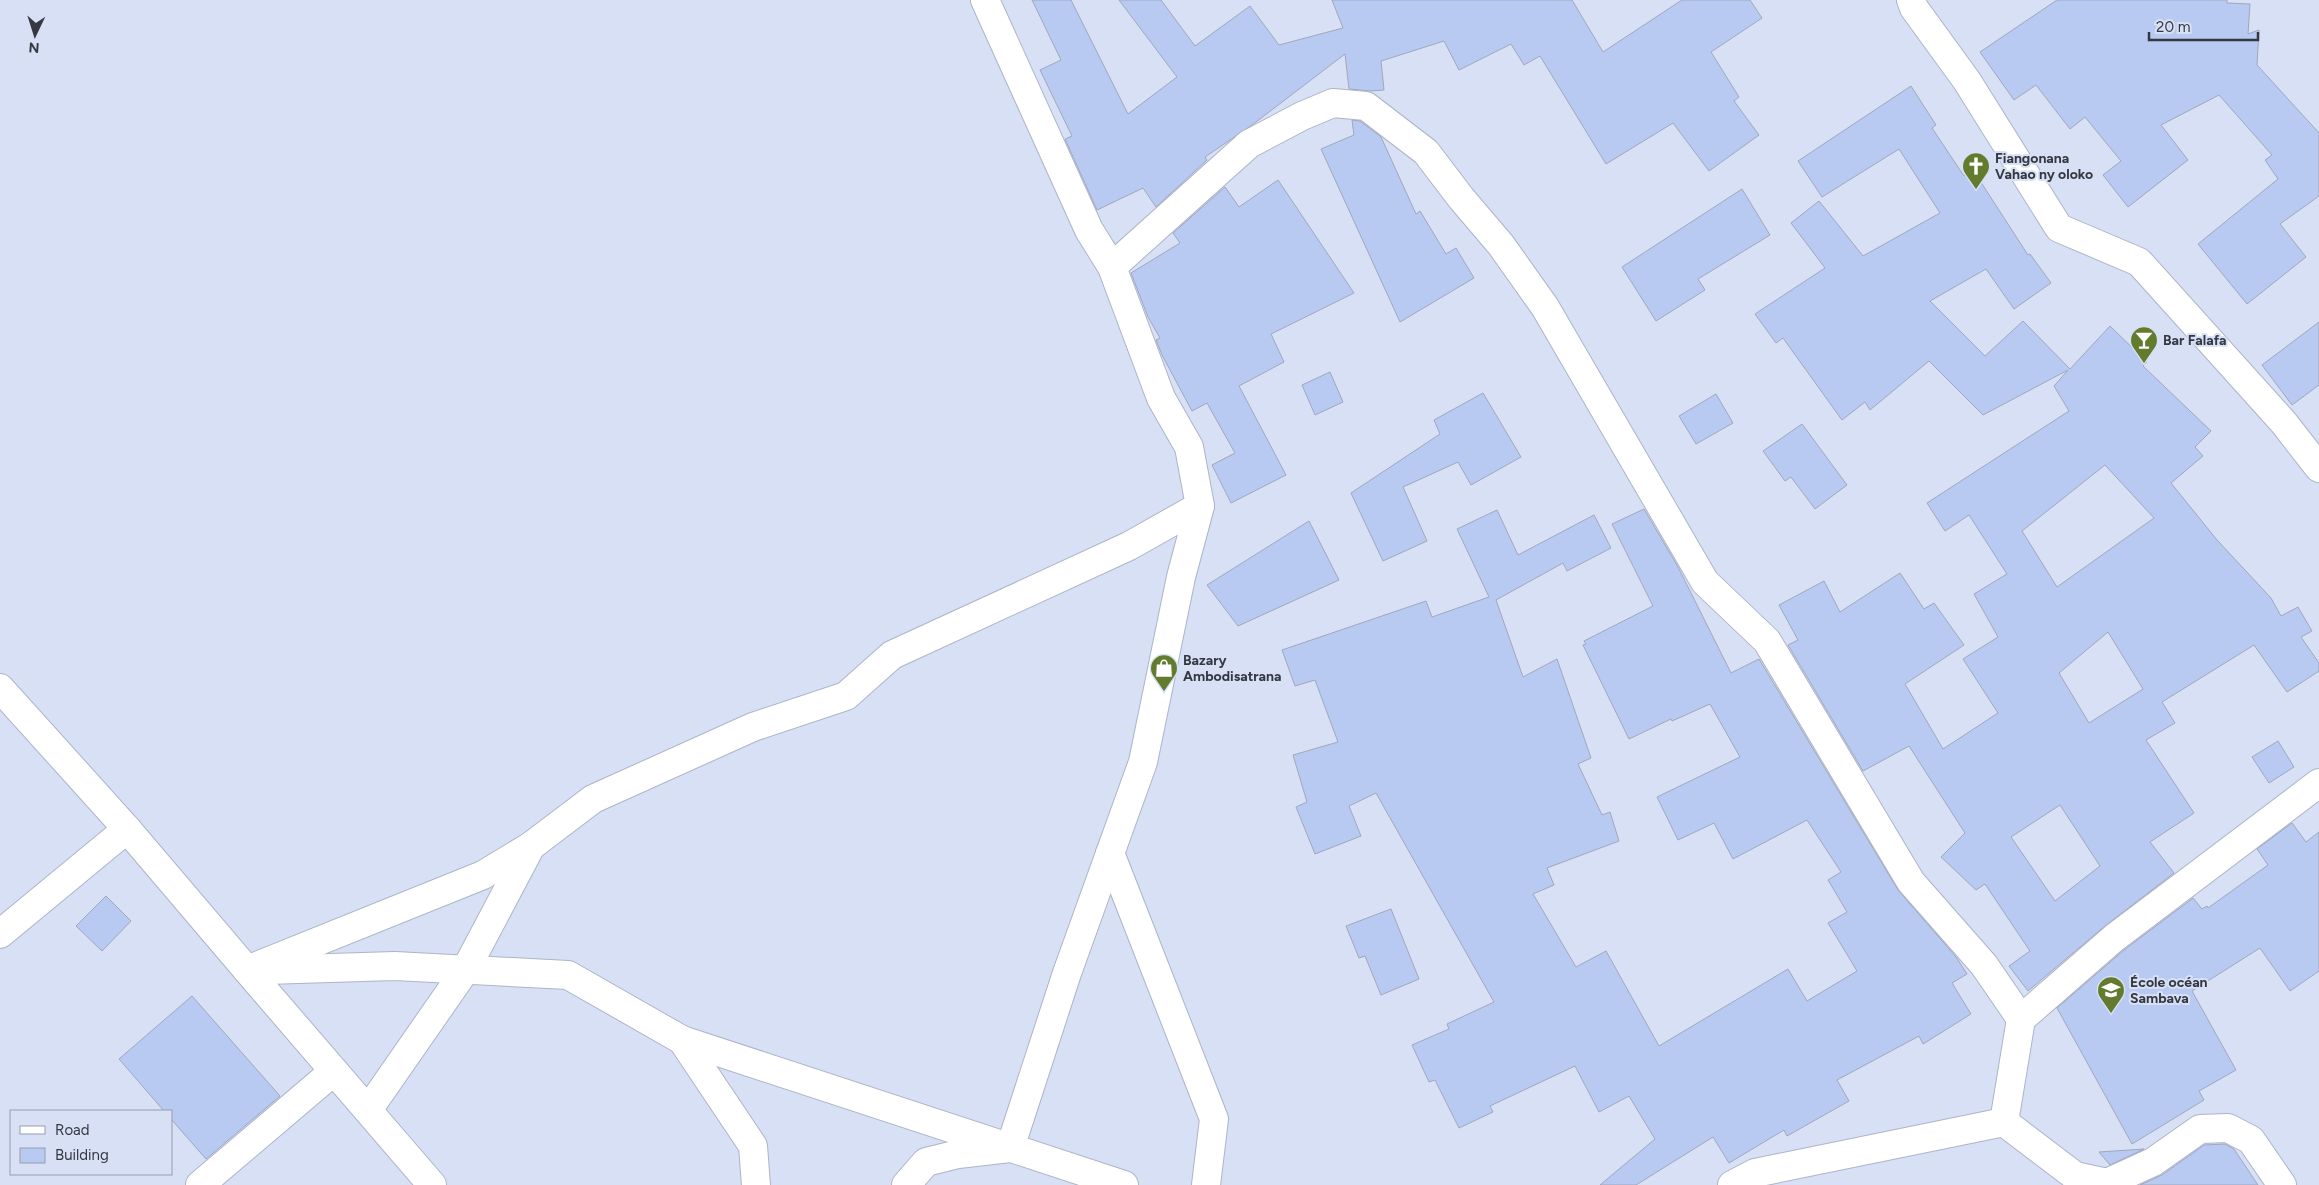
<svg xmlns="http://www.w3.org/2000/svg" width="2319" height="1185" font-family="Figtree,sans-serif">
<rect width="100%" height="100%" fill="#d7e0f5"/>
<g fill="#b9caf2" stroke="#9fa7bb" fill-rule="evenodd">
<polygon points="1032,0 1071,0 1128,114 1177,77 1119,0 1161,0 1195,46 1250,6 1279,45 1343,28 1332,0 1572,0 1603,52 1682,0 1750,0 1762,18 1711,52 1739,97 1734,101 1759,135 1709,171 1673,123 1606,164 1540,56 1524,65 1511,44 1459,70 1444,41 1381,61 1384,90 1370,91 1349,89 1345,54 1252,125 1205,157 1207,160 1156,207 1143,188 1097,210 1065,139 1072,136 1040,70 1061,60"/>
<polygon points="2057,0 2227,0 2227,3 2250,4 2248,34 2259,30 2257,65 2319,133 2319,196 2280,224 2306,257 2247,304 2198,244 2278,179 2265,160 2272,155 2219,95 2161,125 2188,160 2128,207 2103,175 2121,161 2085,117 2070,129 2036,85 2014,100 1980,52"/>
<path d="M1911 86 1936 125 1932 128 1964 176 1973 170 2028 255 2030 254 2051 283 2014 309 1986 269 1930 301 1985 356 2023 321 2070 369 2110 326 2147 362 2143 366 2211 431 2195 447 2203 456 2171 483 2217 540 2271 598 2281 616 2298 607 2312 631 2301 637 2319 663V671L2287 692 2254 645 2162 702 2175 723 2146 740 2194 813 2150 842 2174 873 2105 926 2028 991 2009 966 2030 951 1985 884 1976 890 1941 857 1965 833 1909 746 1863 771 1788 645 1798 640 1779 605 1824 581 1840 612 1900 573 1924 609 1934 603 1964 645 1905 684 1943 749 1998 713 1963 659 1998 637 1974 594 2007 574 1969 515 1945 531 1927 503 2069 411 2054 386 2068 370 1983 415 1929 361 1870 410 1865 402 1842 420 1783 338 1776 343 1755 314 1825 268 1791 223 1819 201 1863 256 1940 213 1899 149 1822 197 1798 161ZM2105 465 2154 518 2057 587 2022 531ZM2108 632 2143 689 2089 723 2059 673ZM2060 805 2100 866 2055 901 2011 837Z"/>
<polygon points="1352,120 1360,121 1381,137 1416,214 1420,211 1446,254 1456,248 1474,278 1400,322 1321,149 1354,135"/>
<polygon points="1278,180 1354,293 1271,334 1284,362 1239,386 1286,475 1231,503 1212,465 1235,453 1207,403 1192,411 1162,355 1156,340 1160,338 1148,317 1131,273 1180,243 1173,233 1225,187 1239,207"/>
<polygon points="1742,189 1770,235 1698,279 1705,290 1656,321 1622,267"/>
<polygon points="2319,322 2319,385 2292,405 2262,365"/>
<polygon points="1330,372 1343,402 1315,415 1302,385"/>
<polygon points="1483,393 1521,457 1471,485 1458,462 1403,487 1427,541 1383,561 1351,493 1440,434 1434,420"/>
<polygon points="1716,394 1733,423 1696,444 1679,416"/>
<polygon points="1802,424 1847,485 1815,509 1791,477 1785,481 1763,451"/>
<polygon points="1644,509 1678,567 1731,673 1759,659 1898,890 1956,957 1967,974 1952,983 1971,1014 1923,1044 1919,1036 1837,1080 1849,1101 1787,1136 1784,1130 1729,1163 1713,1137 1636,1185 1600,1185 1655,1139 1629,1096 1599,1112 1575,1066 1490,1106 1493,1112 1459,1128 1435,1080 1429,1082 1412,1045 1449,1029 1447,1024 1494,1002 1376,793 1349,806 1361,836 1315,854 1296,807 1307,802 1293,755 1338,742 1315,680 1295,686 1282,650 1426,601 1432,617 1489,597 1457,529 1497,510 1518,555 1594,515 1611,548 1567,571 1563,563 1496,600 1523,677 1557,659 1591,758 1578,764 1602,815 1610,812 1619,841 1547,868 1554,885 1533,894 1576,967 1606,951 1659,1046 1788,969 1807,1001 1857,971 1828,923 1847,912 1828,880 1841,872 1807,820 1733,859 1714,823 1678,840 1657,797 1740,757 1710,704 1672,721 1671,719 1629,739 1583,645 1586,644 1584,641 1653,606 1612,524"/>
<polygon points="1309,521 1339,580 1238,626 1207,585"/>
<polygon points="2278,741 2294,767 2269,783 2252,757"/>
<polygon points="2292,823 2306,842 2319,832 2319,971 2290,991 2260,948 2192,991 2236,1070 2199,1091 2204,1100 2132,1144 2057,1008 2124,950 2193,898 2202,909 2207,906 2208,908 2268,865 2257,849"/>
<polygon points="106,896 131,921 102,951 76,926"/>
<polygon points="1391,909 1419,979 1381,995 1365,956 1359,958 1346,926"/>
<polygon points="192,996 280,1096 206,1159 171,1119 171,1111 164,1111 119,1059"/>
<polygon points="2225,1144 2234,1149 2258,1185 2140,1185 2162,1175 2204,1145"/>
<polygon points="2144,1149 2110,1165 2099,1152"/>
</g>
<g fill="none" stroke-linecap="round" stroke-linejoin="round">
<g stroke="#acb4c8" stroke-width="30">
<g id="street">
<polyline points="1911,0 1914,8 1967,81 2059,228 2139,262 2284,423 2319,468"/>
<polyline points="1112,267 1249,144 1302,116 1333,103 1366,106 1426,152 1461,198 1501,245 1545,307 1705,582 1767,641 1911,882 1984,965 2021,1019"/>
<polyline points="1110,853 1214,1119 1206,1185"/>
<polyline points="0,934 127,829"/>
<polyline points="247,970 483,875 531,846 593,799 753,727 846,696 892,655 1129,546 1200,506"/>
<polyline points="266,970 395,966 568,975 682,1040 753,1146 756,1185"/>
<polyline points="682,1040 1124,1185"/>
<polyline points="368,1110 466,969 531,846"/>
<polyline points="2004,1122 2075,1176 2107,1183 2153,1162 2200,1129 2228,1128 2251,1140 2282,1185"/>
<polyline points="200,1185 334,1071"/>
<polyline points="906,1185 926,1162 958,1154 1010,1148 1067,973 1143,762 1181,577 1200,506 1189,447 1161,398 1112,267 1089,230 985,0"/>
<polyline points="1732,1185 1755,1173 2004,1122 2021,1019 2114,938 2319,783"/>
</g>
</g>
<g stroke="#acb4c8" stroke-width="30">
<polyline id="secondary" points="0,688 127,829 247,970 432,1185"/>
</g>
<use href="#street" stroke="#fff" stroke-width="28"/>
<use href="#secondary" stroke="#fff" stroke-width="28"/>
</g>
<defs>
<g id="church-pin" transform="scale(1.4375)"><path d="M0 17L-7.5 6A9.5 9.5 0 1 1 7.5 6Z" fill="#637b2c" stroke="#d7e0f5"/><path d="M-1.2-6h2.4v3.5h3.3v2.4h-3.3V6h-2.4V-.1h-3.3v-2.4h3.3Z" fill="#fff"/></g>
<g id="bar-pin" transform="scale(1.4375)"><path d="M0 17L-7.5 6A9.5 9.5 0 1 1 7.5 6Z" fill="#637b2c" stroke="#d7e0f5"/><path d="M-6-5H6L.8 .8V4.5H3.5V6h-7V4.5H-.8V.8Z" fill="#fff"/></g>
<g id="shop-pin" transform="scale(1.4375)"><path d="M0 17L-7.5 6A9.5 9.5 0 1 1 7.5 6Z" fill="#637b2c" stroke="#d7e0f5"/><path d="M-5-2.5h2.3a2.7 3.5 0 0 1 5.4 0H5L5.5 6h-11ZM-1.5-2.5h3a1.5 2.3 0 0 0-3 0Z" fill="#fff"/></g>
<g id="school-pin" transform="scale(1.4375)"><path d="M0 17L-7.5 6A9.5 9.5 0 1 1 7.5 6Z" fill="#637b2c" stroke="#d7e0f5"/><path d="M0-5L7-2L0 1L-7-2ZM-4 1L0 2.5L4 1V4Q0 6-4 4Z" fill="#fff"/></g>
</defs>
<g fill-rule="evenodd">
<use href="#church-pin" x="1976" y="166"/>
<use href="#bar-pin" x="2144" y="340"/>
<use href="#shop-pin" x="1164" y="668"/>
<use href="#school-pin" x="2111" y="990"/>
</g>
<g text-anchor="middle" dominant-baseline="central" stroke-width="4" stroke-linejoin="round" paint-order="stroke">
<g font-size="14" font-weight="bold" fill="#353841" stroke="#d7e0f5" text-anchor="start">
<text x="1995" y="158">Fiangonana<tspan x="1995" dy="16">Vahao ny oloko</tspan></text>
<text x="2163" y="340">Bar Falafa</text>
<text x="1183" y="660">Bazary<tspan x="1183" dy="16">Ambodisatrana</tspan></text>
<text x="2130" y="982">École océan<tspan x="2130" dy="16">Sambava</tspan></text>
</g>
</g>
<rect x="10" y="1110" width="162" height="65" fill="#d7e0f5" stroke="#969dad"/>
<rect x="20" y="1126" width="25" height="8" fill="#ffffff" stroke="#969dad"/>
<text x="55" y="1135" font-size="15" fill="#353841">Road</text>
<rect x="20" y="1148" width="25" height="15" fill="#b9caf2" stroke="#969dad"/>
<text x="55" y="1160" font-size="15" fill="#353841">Building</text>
<g transform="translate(35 35) rotate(184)" stroke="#d7e0f5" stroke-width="4" paint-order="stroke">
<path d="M0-4L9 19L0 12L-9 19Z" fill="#353841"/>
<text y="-8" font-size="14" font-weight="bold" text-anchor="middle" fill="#353841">N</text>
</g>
<path d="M2149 32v8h109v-8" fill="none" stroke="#353841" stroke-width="2.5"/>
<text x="2156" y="32" font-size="15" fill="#353841" stroke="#d7e0f5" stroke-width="4" paint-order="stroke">20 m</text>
</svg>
